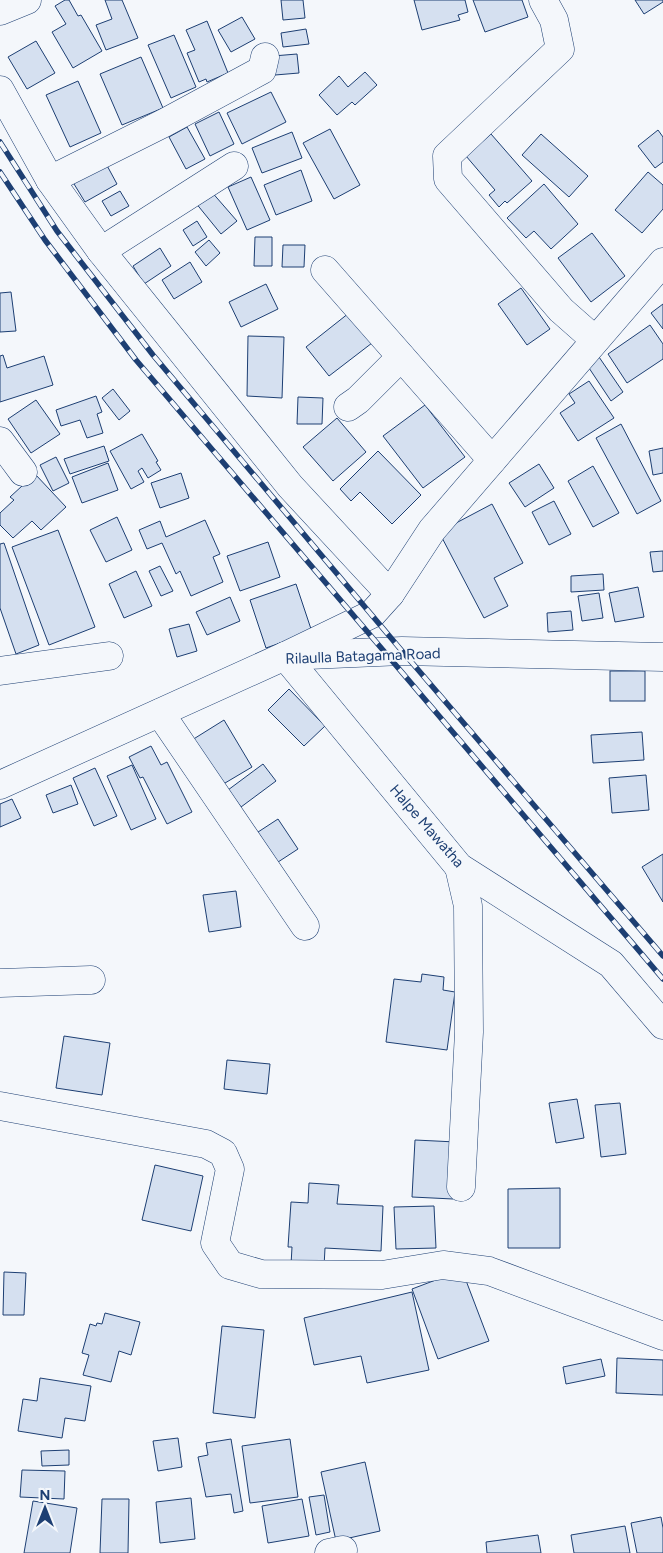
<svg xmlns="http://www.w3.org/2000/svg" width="663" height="1553" font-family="Figtree,sans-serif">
<rect width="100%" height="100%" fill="#f4f7fb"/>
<g fill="#d5e0f0" stroke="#1d3f73">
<polygon points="65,0 69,0 78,16 81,15 102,51 73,68 52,32 66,24 55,6"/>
<polygon points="105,0 122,0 138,38 106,50 96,25 112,19"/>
<polygon points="281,0 303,0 305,18 283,20"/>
<polygon points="414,0 465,0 468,12 458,15 460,20 422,30"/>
<polygon points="473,0 522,0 528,17 485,32"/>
<polygon points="635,0 663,0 663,2 644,14"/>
<polygon points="242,17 255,39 231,52 218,30"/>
<polygon points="207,21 228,73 207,82 206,79 199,82 187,53 195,50 186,30"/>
<polygon points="306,29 309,44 283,47 281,33"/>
<polygon points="174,35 196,87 171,98 148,45"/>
<polygon points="36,41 55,73 27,89 8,57"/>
<polygon points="297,54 299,73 275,75 273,56"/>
<polygon points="141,57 163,108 122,125 100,74"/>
<polygon points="365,72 377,85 355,105 352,102 337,115 319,95 339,76 348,87"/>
<polygon points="78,81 101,133 70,147 46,95"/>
<polygon points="271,92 286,122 242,144 227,113"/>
<polygon points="219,112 234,144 210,156 195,124"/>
<polygon points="187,127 205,159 186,169 169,137"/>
<polygon points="330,129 360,185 334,199 303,143"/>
<polygon points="658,130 663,137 663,162 655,168 638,146"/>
<polygon points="292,132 302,158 262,173 252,148"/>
<polygon points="491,134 532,181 507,203 505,201 499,207 489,195 495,190 466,156"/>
<polygon points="541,134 588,176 569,197 522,155"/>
<polygon points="104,160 117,184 85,202 71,179"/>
<polygon points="301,170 312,201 276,215 264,185"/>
<polygon points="648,172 663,185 663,209 642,233 615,210"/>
<polygon points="251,177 270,220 247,230 228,187"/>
<polygon points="544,184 578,224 551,249 534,231 526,238 507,218"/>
<polygon points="210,190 237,221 221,234 195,202"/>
<polygon points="120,191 129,206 111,216 102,201"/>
<polygon points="197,221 207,237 193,246 183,230"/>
<polygon points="592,233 625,276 591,302 558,258"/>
<polygon points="255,237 272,237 272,266 254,266"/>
<polygon points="209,240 220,253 206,266 195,252"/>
<polygon points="283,245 305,245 304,267 282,267"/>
<polygon points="160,248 171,266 144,284 133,266"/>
<polygon points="190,262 202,282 174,299 162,280"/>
<polygon points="266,284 278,309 241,327 229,302"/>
<polygon points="521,288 550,329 527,345 498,304"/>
<polygon points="11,292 16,331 0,332 0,293"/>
<polygon points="663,304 663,329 651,313"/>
<polygon points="349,313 372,343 329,376 306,347"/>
<polygon points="650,325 663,344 663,359 627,383 608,354"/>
<polygon points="248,336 284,337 282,398 247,396"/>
<polygon points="3,355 7,368 44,356 53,385 0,402 0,356"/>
<polygon points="599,357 623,392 611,401 587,365"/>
<polygon points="589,381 614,418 578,441 560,413 575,403 569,394"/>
<polygon points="113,389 130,411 119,420 102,398"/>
<polygon points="96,396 102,412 97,414 103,433 87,438 80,420 61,426 56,410"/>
<polygon points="298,397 323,398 322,424 297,424"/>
<polygon points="36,400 60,434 31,453 8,419"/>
<polygon points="425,405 465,457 423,488 383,436"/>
<polygon points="337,418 366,452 333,481 303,447"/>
<polygon points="621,424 661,501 637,514 596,438"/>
<polygon points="142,434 158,461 156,462 161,470 148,478 142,468 138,471 144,482 131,489 110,451"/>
<polygon points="104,446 109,461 70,474 64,459"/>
<polygon points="663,448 663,473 653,475 649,451"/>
<polygon points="378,451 421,495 392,524 360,492 351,501 340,489"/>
<polygon points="56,457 69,483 53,491 40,465"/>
<polygon points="108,463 118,490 82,503 72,477"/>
<polygon points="539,464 554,488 525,507 509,483"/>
<polygon points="593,466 619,513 593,527 568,481"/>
<polygon points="181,473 189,498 160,508 151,483"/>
<polygon points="35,474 66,507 41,530 32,521 13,538 0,525 0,513 14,500 10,497"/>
<polygon points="554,501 571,534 549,545 532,512"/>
<polygon points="492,504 523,563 494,578 508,606 484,618 439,532"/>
<polygon points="117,517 132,550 106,562 90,530"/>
<polygon points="205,520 220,554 213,557 223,582 191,596 180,571 176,574 162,543 147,549 139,530 160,521 166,537"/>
<polygon points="58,530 95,627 49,645 12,547"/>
<polygon points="268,542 280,577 240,591 227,556"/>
<polygon points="4,543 39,645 16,654 0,608 0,544"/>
<polygon points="663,551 663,571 653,572 650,552"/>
<polygon points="160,566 173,591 161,596 149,571"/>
<polygon points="136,571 152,606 124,618 109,584"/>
<polygon points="603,574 604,590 571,592 571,576"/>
<polygon points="296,584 312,632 266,648 250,600"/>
<polygon points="638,587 644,617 615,622 609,593"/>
<polygon points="599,593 603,618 582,621 578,596"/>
<polygon points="230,597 240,621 207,635 196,612"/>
<polygon points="571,611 573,630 548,632 547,613"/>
<polygon points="189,624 197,651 177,657 169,629"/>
<rect x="610" y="671" width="35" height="30"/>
<polygon points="289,689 325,726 304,746 268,710"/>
<polygon points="224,720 252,767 220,786 192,740"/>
<polygon points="642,732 644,760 593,763 591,735"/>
<polygon points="151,746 161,765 167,762 192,812 167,824 143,777 140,778 129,757"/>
<polygon points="263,764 276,781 241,807 228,790"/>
<polygon points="132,765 156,819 131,830 107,776"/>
<polygon points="95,768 117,816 94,826 73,778"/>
<polygon points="646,775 649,810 612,813 609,778"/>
<polygon points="71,785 78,804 53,813 46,795"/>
<polygon points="12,799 21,818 0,827 0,804"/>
<polygon points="278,819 298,849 275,864 255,834"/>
<polygon points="663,854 663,902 642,867"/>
<polygon points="236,891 241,927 209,932 203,895"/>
<polygon points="422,974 444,977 443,990 455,992 447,1050 386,1042 394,979 421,982"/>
<polygon points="64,1036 110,1043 102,1095 56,1088"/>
<polygon points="227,1060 270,1064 267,1094 224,1089"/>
<polygon points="577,1099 584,1138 556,1143 549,1103"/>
<polygon points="620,1103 626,1154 601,1157 595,1105"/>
<polygon points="415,1140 456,1142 453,1199 412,1197"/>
<polygon points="155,1165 203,1176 191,1231 142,1220"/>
<polygon points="309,1183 339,1185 337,1204 383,1206 381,1251 325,1248 324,1267 291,1265 292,1247 288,1247 291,1202 308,1203"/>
<polygon points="560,1188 560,1248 508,1248 508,1189"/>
<polygon points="434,1206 436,1248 396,1249 394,1207"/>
<polygon points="462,1270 489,1341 438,1359 412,1289"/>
<polygon points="4,1272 26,1273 24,1315 3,1315"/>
<polygon points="412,1292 429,1370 367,1383 361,1356 314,1365 304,1318"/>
<polygon points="105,1313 140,1322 131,1355 119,1351 111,1382 83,1375 89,1355 82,1353 90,1324 96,1326 97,1323 102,1324"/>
<polygon points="222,1326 264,1330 255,1418 213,1413"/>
<polygon points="617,1358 663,1360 663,1395 616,1393"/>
<polygon points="601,1359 605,1376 566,1384 563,1367"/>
<polygon points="40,1378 91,1386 85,1421 65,1418 62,1438 18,1431 23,1399 37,1401"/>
<polygon points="178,1438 182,1467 158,1471 153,1441"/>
<polygon points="231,1439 243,1511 234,1513 231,1494 206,1497 198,1457 208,1455 206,1443"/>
<polygon points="290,1439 298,1497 250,1503 242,1446"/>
<polygon points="69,1450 69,1465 42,1466 41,1451"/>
<polygon points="365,1462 380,1531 336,1541 321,1472"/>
<polygon points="22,1470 65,1471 64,1499 20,1497"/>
<polygon points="324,1495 330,1532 316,1535 309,1497"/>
<polygon points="191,1498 195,1539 160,1543 156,1502"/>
<polygon points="102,1499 129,1499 128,1553 100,1553"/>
<polygon points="302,1499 309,1536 268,1543 262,1506"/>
<polygon points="33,1501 77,1508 70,1553 24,1553"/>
<polygon points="661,1517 663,1528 663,1553 637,1553 631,1523"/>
<polygon points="625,1526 630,1553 574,1553 571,1535"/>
<polygon points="538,1535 541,1553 487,1553 486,1542"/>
</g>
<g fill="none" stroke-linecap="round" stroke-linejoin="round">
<g stroke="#1d3f73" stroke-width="29">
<g id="minor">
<polyline points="543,0 554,20 560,49 447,156 448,179 561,310 595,340"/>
<polyline points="0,11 27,0"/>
<polyline points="0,90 50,180 101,251 290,486 390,594"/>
<polyline points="50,180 164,123 262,70 265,57"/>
<polyline points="101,251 234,166"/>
<polyline points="663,262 432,530 390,594 372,614 285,656 459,867 611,964 663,1025"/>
<polyline points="325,270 492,460"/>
<polyline points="348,407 358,400 401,357"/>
<polyline points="0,441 23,472"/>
<polyline points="0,671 109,656"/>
<polyline points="160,713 305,926"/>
<polyline points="0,785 285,656 402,651 663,657"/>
<polyline points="459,867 468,906 469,1032 461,1187"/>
<polyline points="0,983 91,980"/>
<polyline points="0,1106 206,1144 223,1153 230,1169 215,1243 230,1265 261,1274 382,1275 443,1265 489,1271 663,1336"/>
<polyline points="329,1553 343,1550"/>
</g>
</g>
<use href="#minor" stroke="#f4f7fb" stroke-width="28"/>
<g stroke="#1d3f73" stroke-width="5.5">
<g id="rail">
<polyline points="0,142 57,231 153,355 402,651 663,956"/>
<polyline points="0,172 45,240 136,360 663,979"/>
</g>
</g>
<use href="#rail" stroke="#f4f7fb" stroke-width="4" stroke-dasharray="11" stroke-linecap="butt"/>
</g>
<g text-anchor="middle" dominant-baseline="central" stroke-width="4" stroke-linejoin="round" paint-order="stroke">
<g font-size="15" fill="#1d3f73" stroke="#f4f7fb">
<text transform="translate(363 656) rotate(-2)">Rilaulla Batagama Road</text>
<text transform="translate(427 826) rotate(49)">Halpe Mawatha</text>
</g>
</g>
<g transform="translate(45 1508)" stroke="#f4f7fb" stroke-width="4" paint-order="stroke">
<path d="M0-4L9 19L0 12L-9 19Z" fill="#1d3f73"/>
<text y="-8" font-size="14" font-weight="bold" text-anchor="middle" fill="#1d3f73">N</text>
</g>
</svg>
